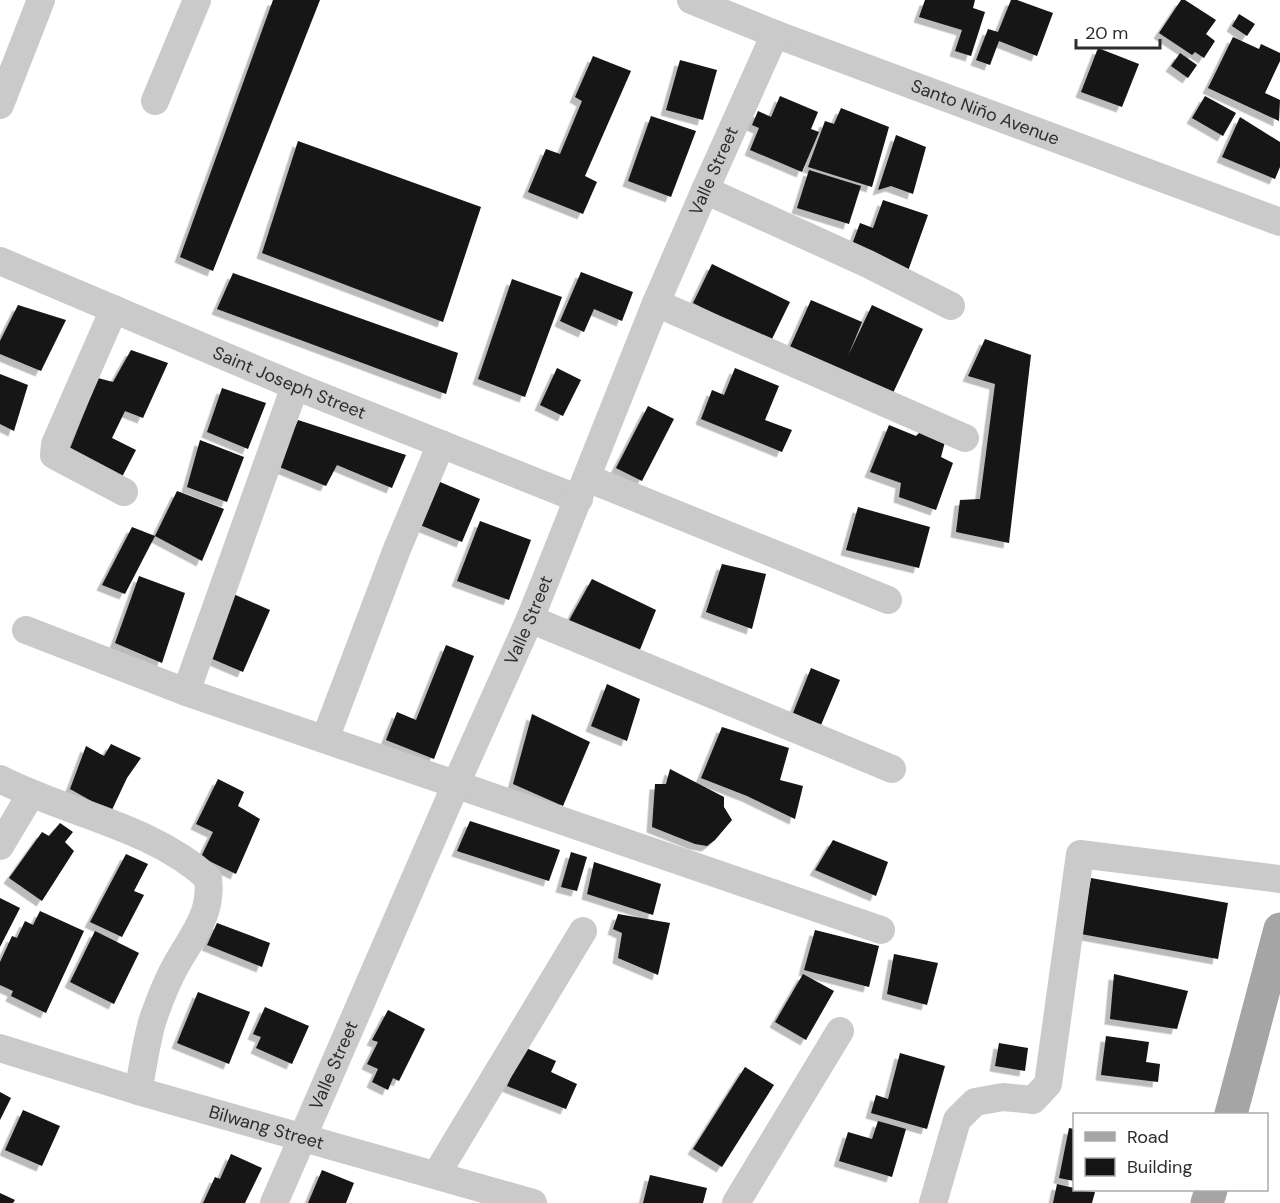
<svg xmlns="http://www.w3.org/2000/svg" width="1280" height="1203" font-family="'DM Sans',sans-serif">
<defs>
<filter id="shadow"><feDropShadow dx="-5.5" dy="5.5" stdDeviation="0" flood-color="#0004"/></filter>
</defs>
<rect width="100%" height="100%" fill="#fff"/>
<g fill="#141414" filter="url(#shadow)">
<polygon points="273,0 320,0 213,271 180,257"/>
<polygon points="925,0 975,0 973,8 985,12 971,56 955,51 962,30 919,17"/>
<polygon points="1011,0 1017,0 1053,13 1037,56 999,41 990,65 976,60 988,29 998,32"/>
<polygon points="1181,0 1185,0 1216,20 1206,34 1215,41 1204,58 1195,52 1192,55 1159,33"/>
<polygon points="1239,14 1255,24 1247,36 1232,26"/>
<polygon points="1233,37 1259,49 1261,44 1280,53 1280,61 1265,93 1280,100 1279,121 1208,88"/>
<polygon points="1098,48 1139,64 1122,107 1081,92"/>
<polygon points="1180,53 1197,65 1188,78 1171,66"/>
<polygon points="593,56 631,71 585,176 597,182 583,214 528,192 546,149 560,154 582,101 575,97"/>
<polygon points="680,60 717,70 703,120 666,110"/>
<polygon points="780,96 818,112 811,129 819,132 802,172 750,150 759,128 752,125 758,111 771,117"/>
<polygon points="1205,96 1236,113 1223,136 1192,118"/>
<polygon points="841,108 889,127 872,187 808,167 825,121 834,124"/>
<polygon points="651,116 696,131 671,197 628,181"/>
<polygon points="1240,117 1280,142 1280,167 1275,179 1222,157"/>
<polygon points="896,135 926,147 913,194 891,186 878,190"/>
<polygon points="298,141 481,207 443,322 262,253"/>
<polygon points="809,170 861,186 849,224 797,208"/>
<polygon points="883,200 928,215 908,271 850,250 860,223 873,228"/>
<polygon points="712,264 790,302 771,341 693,303"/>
<polygon points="581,272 633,292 622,321 594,309 584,332 560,321"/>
<polygon points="233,273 458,353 446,394 217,309"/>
<polygon points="512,279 562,297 525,397 478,379"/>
<polygon points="811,300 862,322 848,356 872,305 923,329 893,393 790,347"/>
<polygon points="18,305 66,320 41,371 0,354 0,341"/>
<polygon points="985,339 1031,355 1009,543 956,532 960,500 980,499 995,384 968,376"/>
<polygon points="131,350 168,363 143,418 125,411 112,438 136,450 122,477 69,451 98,378 113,382"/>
<polygon points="557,368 581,380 563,416 540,405"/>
<polygon points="735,368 779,386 765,420 792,430 782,452 701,419 712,390 724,395"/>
<polygon points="0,374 28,385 14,431 0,424"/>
<polygon points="222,388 266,403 248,449 207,432"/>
<polygon points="648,406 674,419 642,481 616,468"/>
<polygon points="298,420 406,455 392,488 337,465 326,486 277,466"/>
<polygon points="889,425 916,436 925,427 946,438 941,457 953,463 936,510 899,497 901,483 870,472"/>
<polygon points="200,440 244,457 227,502 187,487"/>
<polygon points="433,479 480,499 462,542 415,523"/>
<polygon points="177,491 224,509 202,561 155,536"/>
<polygon points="858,507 930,527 919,568 846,550"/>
<polygon points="480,521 531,540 509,600 457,581"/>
<polygon points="132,527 155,536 125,594 102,585"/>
<polygon points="722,564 766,574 752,629 706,612"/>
<polygon points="139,576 185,593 162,663 115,643"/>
<polygon points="592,579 656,610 637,657 567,624"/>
<polygon points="231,593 270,610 243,672 203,655"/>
<polygon points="446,645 474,656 434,759 386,740 397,712 416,720"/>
<polygon points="811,668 840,680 821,725 793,713"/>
<polygon points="607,684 640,699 627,741 591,726"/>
<polygon points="532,714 590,742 563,806 513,784"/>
<polygon points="722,727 789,748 780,780 803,786 795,819 747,796 701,778"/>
<polygon points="111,744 141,758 127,778 111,812 70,789 86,746 104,756"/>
<polygon points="670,769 724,797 724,807 732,820 715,840 707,846 695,844 652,827 655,784 666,784"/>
<polygon points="218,779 244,792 238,806 260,819 236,874 201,857 213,832 196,824"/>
<polygon points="470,821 560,850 549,881 457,851"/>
<polygon points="60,823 73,832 65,842 74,851 42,901 9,878 42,832 49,836"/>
<polygon points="833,840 888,862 876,896 815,870"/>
<polygon points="571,852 587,857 577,891 561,887"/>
<polygon points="126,854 148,864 134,891 144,895 122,937 90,922"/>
<polygon points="594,862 661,884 653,915 587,894"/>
<polygon points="1091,878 1228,903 1218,959 1081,934"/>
<polygon points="0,898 20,908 0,947"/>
<polygon points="40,911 84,931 46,1013 11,996 13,991 0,985 0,962 12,936 17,938 25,921 33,925"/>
<polygon points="618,914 670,923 658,975 618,958 622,933 613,929"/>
<polygon points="217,923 270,943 262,967 207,945"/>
<polygon points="815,930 879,946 869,987 804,970"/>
<polygon points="95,931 139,953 114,1004 70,982"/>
<polygon points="894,954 938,963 927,1005 887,994"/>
<polygon points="803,974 834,991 806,1040 775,1022"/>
<polygon points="1114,974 1188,991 1177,1029 1110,1019"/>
<polygon points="198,992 250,1012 229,1064 177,1043"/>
<polygon points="265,1007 309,1026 292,1064 256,1048 261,1037 253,1034"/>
<polygon points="388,1010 425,1029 399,1081 393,1078 388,1090 372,1082 378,1069 367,1064 378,1042 372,1040"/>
<polygon points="1106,1036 1149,1042 1146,1062 1160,1064 1158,1082 1101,1075"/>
<polygon points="999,1043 1028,1048 1025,1071 995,1066"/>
<polygon points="524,1047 556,1061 551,1072 577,1084 566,1109 507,1086"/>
<polygon points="900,1053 945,1066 927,1129 871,1113 876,1095 888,1099"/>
<polygon points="745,1067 774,1085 722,1167 693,1149"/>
<polygon points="0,1092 11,1098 0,1120"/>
<polygon points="23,1110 60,1126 42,1166 5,1150"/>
<polygon points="878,1121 906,1129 892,1177 839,1161 848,1132 872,1139"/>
<polygon points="1069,1128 1074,1129 1074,1181 1059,1178"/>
<polygon points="231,1154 262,1168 245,1203 203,1203 215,1177 220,1179"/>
<polygon points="322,1170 354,1183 346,1203 308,1203"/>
<polygon points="650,1175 707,1188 703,1203 643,1203"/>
<polygon points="1057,1184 1074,1188 1074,1190 1095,1192 1092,1203 1053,1203"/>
<polygon points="0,1193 15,1200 13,1203 0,1203"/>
</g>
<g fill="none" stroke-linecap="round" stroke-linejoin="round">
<g stroke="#cacaca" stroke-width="28">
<path id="s1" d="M691 0 775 34 1280 222"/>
<polyline points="155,101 197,0"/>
<polyline points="0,105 41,0"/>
<polyline points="705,190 868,264 951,306"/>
<path id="s2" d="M0 261 295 386 579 499"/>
<polyline points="656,303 965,438"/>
<polyline points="114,309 55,444 54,455 124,492"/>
<polyline points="295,386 186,692 881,930"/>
<polyline points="587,478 888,600"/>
<polyline points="530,619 892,769"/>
<polyline points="26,630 186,692"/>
<polyline points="325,739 397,549 441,444"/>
<path d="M0 779C68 814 151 826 208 878 213 915 191 937 175 967 166 983 159 1002 153 1019 146 1042 143 1068 138 1091"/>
<polyline points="0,846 31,794"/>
<path id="s3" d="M0 1048 138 1091 533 1203"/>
<polyline points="436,1175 583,931"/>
<path id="s4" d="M274 1203 456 784 530 619 656 303 705 190 775 34"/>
<polyline points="736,1203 840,1031"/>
<polyline points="933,1203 957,1120 975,1102 1003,1097 1033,1100 1048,1084 1080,854 1280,879"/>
</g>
<g stroke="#a5a5a5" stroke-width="33">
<polyline points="1231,1114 1280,929"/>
<polyline points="1207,1203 1211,1190"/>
</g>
</g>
<g text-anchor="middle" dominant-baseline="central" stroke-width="6" stroke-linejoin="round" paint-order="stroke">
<g font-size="18" fill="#2d2d2d" stroke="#fff">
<text stroke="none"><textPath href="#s1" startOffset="315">Santo Niño Avenue</textPath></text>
<text stroke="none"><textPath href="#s4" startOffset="1122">Valle Street</textPath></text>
<text stroke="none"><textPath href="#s2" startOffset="314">Saint Joseph Street</textPath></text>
<text stroke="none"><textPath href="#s4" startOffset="636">Valle Street</textPath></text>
<text stroke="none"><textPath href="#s4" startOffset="150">Valle Street</textPath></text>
<text stroke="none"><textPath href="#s3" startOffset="278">Bilwang Street</textPath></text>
</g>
</g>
<rect x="1073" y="1113" width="195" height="78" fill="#ffffff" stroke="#ababab" stroke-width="1.5"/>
<rect x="1085" y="1132" width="30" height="9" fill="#a5a5a5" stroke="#ababab" stroke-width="1.5"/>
<text x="1127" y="1143" font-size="18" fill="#2d2d2d">Road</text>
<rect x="1085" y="1158" width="30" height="18" fill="#141414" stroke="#ababab" stroke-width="1.5"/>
<text x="1127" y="1173" font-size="18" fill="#2d2d2d">Building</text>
<path d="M1076 39v9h84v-9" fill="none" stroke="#2d2d2d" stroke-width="3"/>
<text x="1085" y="39" font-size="18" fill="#2d2d2d" stroke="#ffffff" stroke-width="4.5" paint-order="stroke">20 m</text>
</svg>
